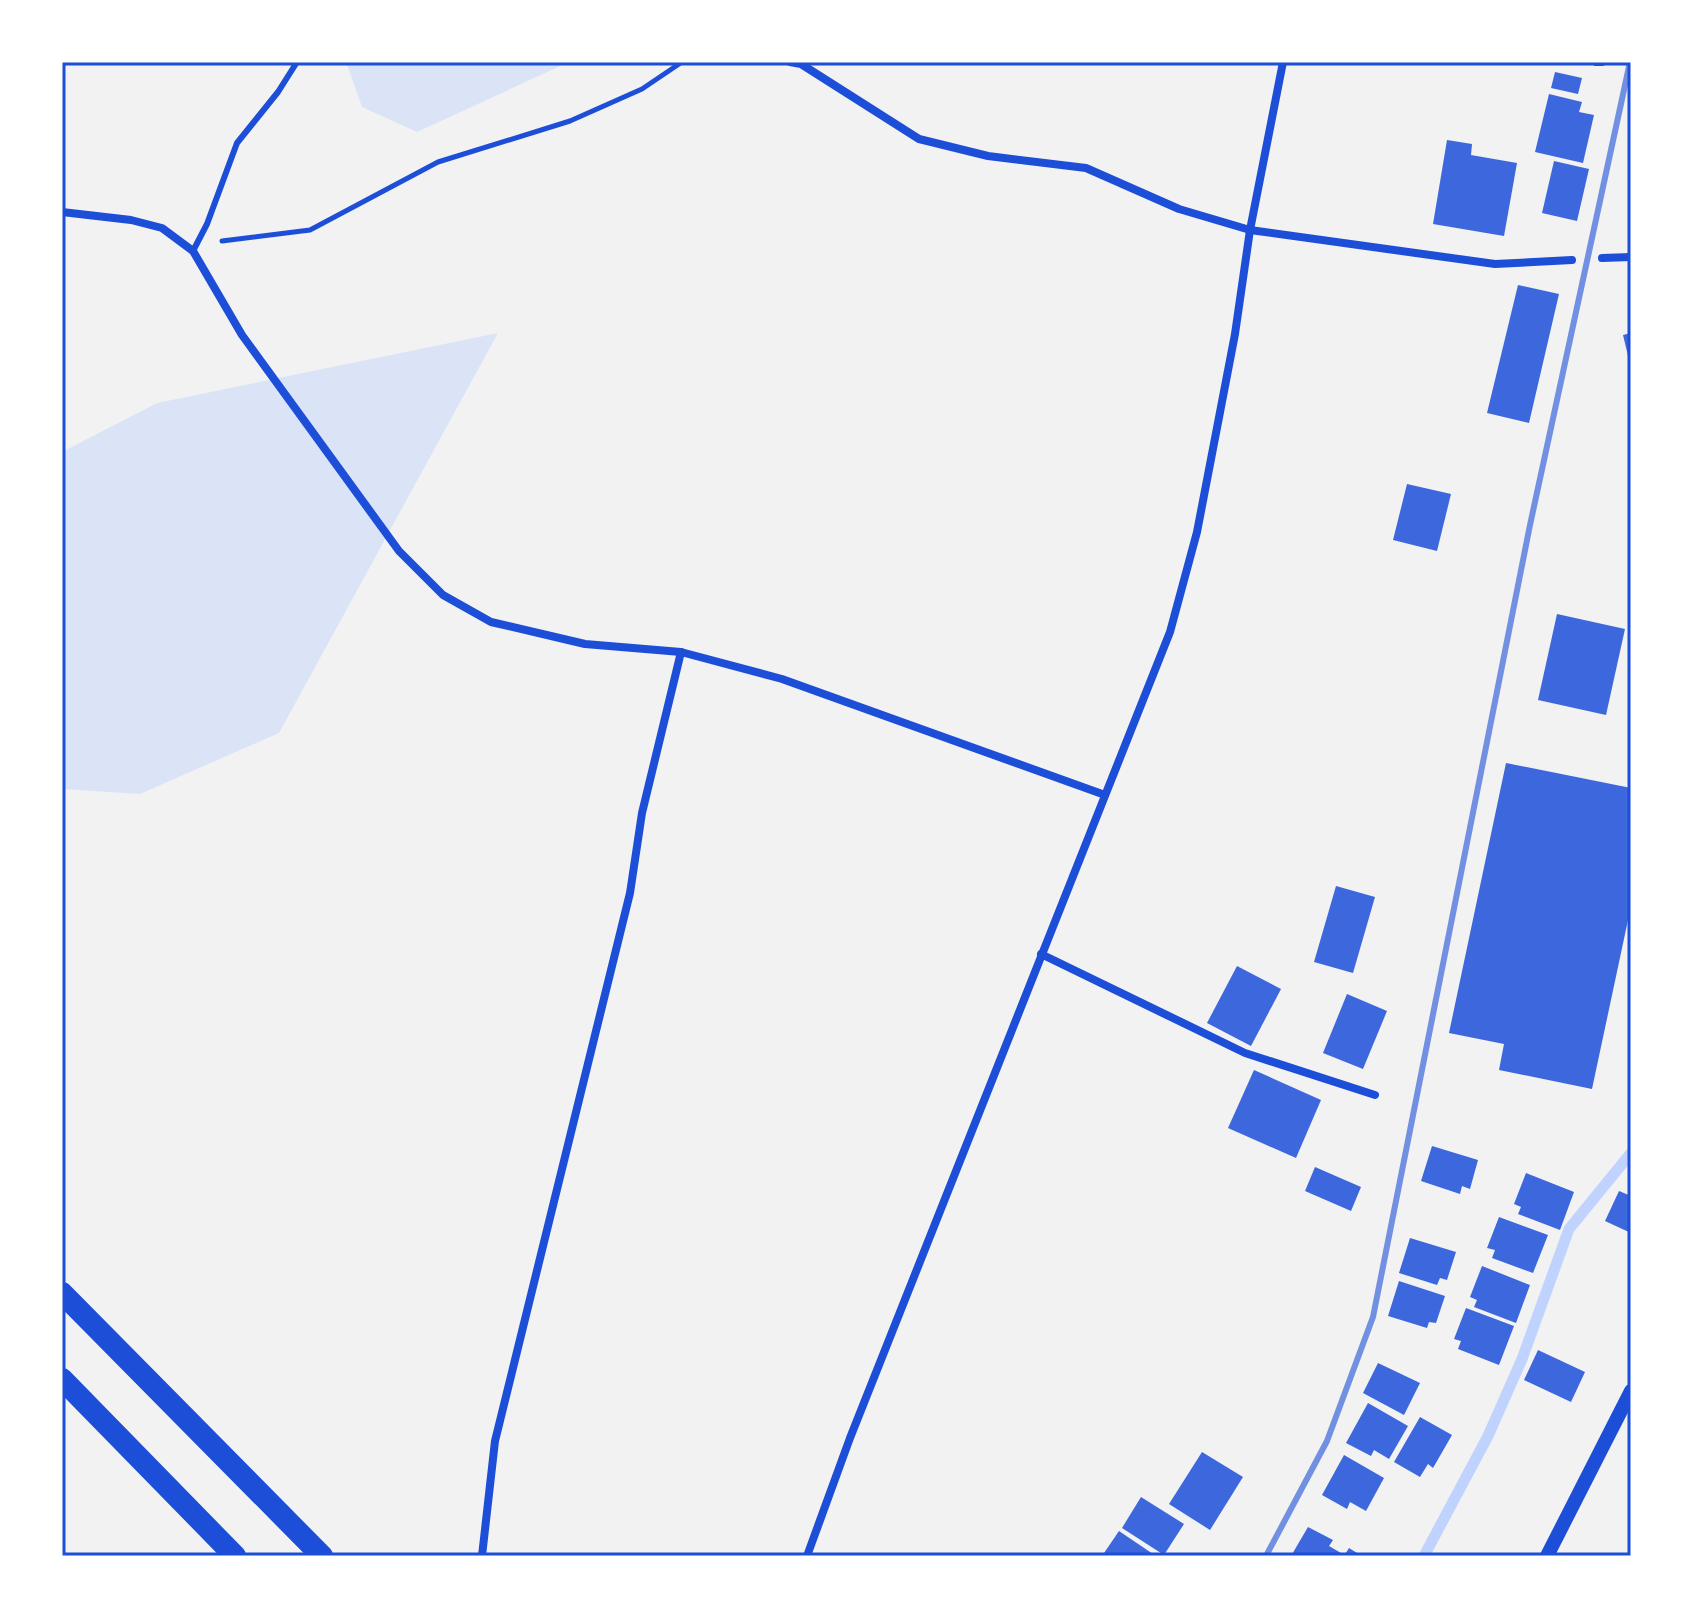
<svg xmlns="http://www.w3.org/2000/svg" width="1693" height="1618" font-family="'Fira Sans',sans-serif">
<rect width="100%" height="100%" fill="#f2f2f2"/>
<g fill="#dbe4f7">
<polygon points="346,62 569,62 417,132 362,107"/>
<polygon points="498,333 279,733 140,794 62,789 62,452 157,403"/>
</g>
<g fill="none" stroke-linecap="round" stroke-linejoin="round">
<polyline stroke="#bfd3fe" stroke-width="11" points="1424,1556 1488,1436 1522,1359 1569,1229 1631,1153"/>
</g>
<g fill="#3d67dc">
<polygon points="1555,72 1582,78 1578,94 1551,88"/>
<polygon points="1549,94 1582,102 1579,112 1594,115 1583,163 1535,152"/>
<polygon points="1447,140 1472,144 1471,155 1517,163 1504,236 1433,224"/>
<polygon points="1554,161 1589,169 1577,221 1542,213"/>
<polygon points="1518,285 1559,294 1529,423 1487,413"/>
<polygon points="1631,333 1631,364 1630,364 1623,335"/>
<polygon points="1407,484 1451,494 1437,551 1393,540"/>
<polygon points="1557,614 1625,629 1606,715 1538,700"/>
<polygon points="1506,763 1631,788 1631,906 1592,1089 1499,1070 1504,1044 1449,1033"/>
<polygon points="1336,886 1375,897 1353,973 1314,962"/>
<polygon points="1237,966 1281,989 1251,1046 1207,1023"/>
<polygon points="1347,994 1387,1011 1363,1069 1323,1053"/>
<polygon points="1254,1070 1321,1100 1296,1158 1228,1128"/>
<polygon points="1432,1146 1478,1160 1470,1189 1462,1186 1460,1194 1421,1181"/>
<polygon points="1315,1167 1361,1187 1351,1211 1305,1191"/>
<polygon points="1526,1173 1574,1192 1560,1230 1518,1214 1521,1207 1514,1204"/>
<polygon points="1619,1191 1631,1196 1631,1233 1605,1221"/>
<polygon points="1499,1217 1548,1235 1533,1273 1492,1258 1495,1250 1487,1248"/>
<polygon points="1410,1238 1456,1252 1447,1280 1440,1278 1437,1285 1399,1273"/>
<polygon points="1482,1266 1530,1285 1516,1323 1474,1307 1477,1300 1470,1297"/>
<polygon points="1399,1281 1445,1296 1436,1323 1429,1322 1427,1328 1388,1316"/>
<polygon points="1466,1308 1514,1326 1499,1365 1458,1349 1461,1341 1454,1339"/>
<polygon points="1538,1350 1585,1372 1571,1402 1524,1380"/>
<polygon points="1378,1363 1420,1383 1404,1415 1363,1393"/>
<polygon points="1368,1403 1408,1426 1389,1459 1374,1450 1371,1456 1346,1443"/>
<polygon points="1420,1417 1452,1435 1433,1468 1428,1464 1420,1477 1394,1462"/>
<polygon points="1202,1452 1243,1477 1210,1530 1169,1504"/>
<polygon points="1344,1455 1384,1478 1366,1511 1350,1502 1347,1509 1322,1495"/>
<polygon points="1141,1497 1184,1524 1164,1555 1122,1528"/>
<polygon points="1308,1527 1333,1540 1329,1546 1341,1553 1340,1556 1291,1556"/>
<polygon points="1119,1531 1156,1556 1102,1556"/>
<polygon points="1349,1548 1362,1556 1344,1556"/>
</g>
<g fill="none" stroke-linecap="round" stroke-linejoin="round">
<polyline stroke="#1d4ed8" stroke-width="5" points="222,241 310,230 438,162 570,121 642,89 682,62"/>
<polyline stroke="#1d4ed8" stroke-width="6" points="193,251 207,224 237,143 278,92 297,62"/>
<g stroke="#1d4ed8" stroke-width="8">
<polyline points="790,62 801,64 919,139 988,156 1086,168 1179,209 1250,230 1495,264 1572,260"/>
<polyline points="1596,62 1602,62"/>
<polyline points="62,212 131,220 162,228 193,251 242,335 399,551 443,595 491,622 585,644 681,652 782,679 1105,795"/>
<polyline points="1602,258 1631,257"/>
<polyline points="1041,954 1245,1053 1375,1095"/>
<polyline points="482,1556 495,1441 630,893 642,813 681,652"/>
<polyline points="807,1556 850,1438 1170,632 1197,532 1235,334 1250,230 1283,62"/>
</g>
<polyline stroke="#1d4ed8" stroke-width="14" points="1547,1556 1631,1391"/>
<g stroke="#1d4ed8" stroke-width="22">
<polyline points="62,1293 322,1556"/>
<polyline points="62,1379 235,1556"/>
</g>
<polyline stroke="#7290e2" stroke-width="6" points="1266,1556 1327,1441 1373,1317 1530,525 1630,62"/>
</g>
<rect width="1693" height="1618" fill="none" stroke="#ffffff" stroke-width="128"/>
<rect x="64" y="64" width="1565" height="1490" fill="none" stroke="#1d4ed8" stroke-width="3"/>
</svg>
